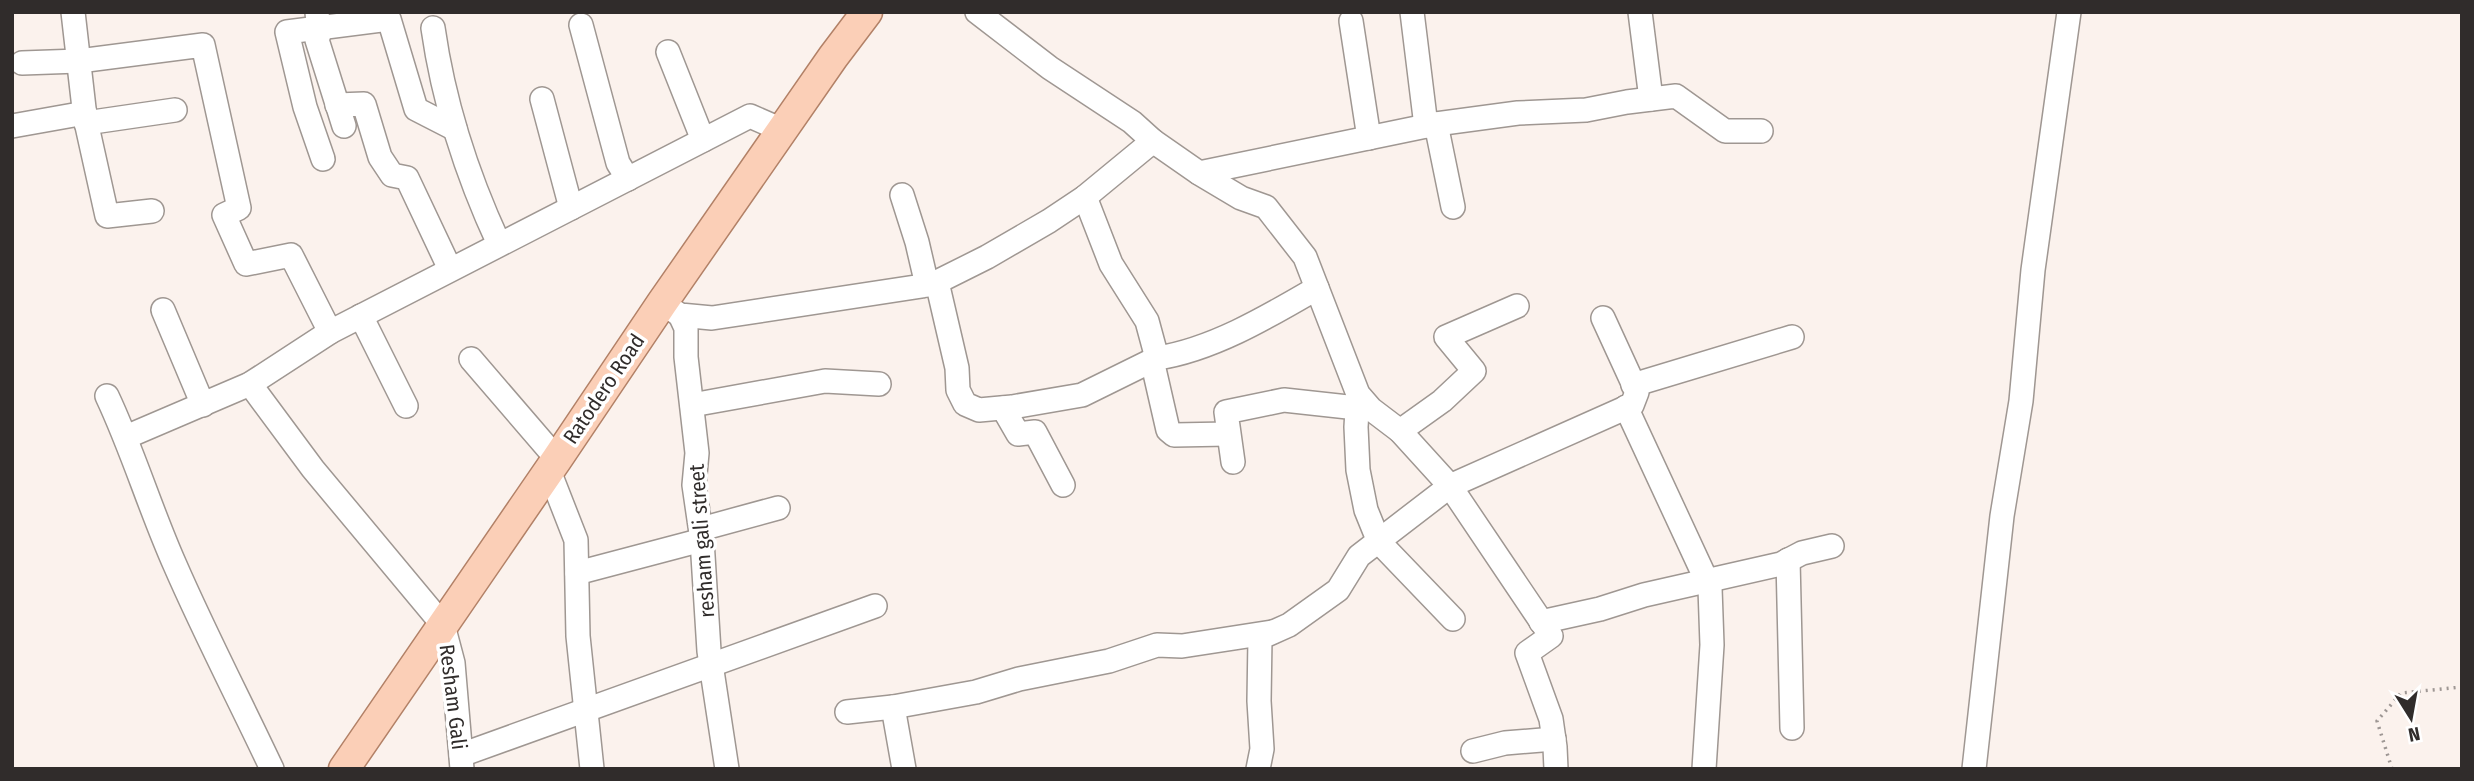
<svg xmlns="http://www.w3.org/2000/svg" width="2474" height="781" font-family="'Fira Sans Condensed',sans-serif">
<rect width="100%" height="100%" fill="#fbf2ed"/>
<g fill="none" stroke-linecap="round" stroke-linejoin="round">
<g stroke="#9f9792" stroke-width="26">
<g id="minor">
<polyline points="73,12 85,117 107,216 152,211"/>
<polyline points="317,12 319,34 317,40 344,126"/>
<polyline points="977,12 1050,68 1132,122 1153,141 1199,173 1241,198 1266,207 1305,257 1358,394 1371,409 1400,431 1450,486 1551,636 1527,653 1551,719 1555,747 1556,769"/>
<polyline points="1412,12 1426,126"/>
<polyline points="1640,12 1651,99"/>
<polyline points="1351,21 1369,138"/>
<polyline points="581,25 618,163 628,179"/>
<path d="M433 28C444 105 466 173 499 244"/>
<polyline points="668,52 703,140"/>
<polyline points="22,63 79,61 203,45 239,208 224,215 246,264 291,255 330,332"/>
<polyline points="542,99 571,208"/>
<polyline points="337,105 364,104 380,157 392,175 407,178 450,269"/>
<polyline points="86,123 175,110"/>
<polyline points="1436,124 1453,207"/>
<polyline points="12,126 85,113"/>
<polyline points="323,159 305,107 287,32 389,19 416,109 455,129"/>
<polyline points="1199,173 1436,124 1518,113 1586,110 1627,102 1676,96 1725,131 1761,131"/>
<polyline points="902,195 917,242 927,285"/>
<path d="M1085 197 1111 264 1147 321 1157 358C1212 350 1269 316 1317 288"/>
<polyline points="937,282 957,368 958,390 965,404 979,410 1012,407 1082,395 1157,358"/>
<polyline points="662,303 680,315 712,318 922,286 937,282 987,257 1049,221 1085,197 1153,141"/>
<polyline points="163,310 203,405"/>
<polyline points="680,315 686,328 686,357 697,453 694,485 702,540 709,651 727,769"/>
<polyline points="361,316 406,406"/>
<polyline points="471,359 557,459"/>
<polyline points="1152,360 1168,430 1174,435 1228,434"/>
<polyline points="250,384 313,469 443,625 453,663 462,769"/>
<polyline points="1633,385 1792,337"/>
<polyline points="1358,394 1356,427 1358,470 1366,510 1379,542 1453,619"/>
<path d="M107 396C133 451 150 509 175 565 205 634 240 701 272 769"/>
<polyline points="692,405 825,381 879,384"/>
<polyline points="1626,407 1710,588 1712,645 1704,769"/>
<polyline points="1003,408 1018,434 1035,432 1063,485"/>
<polyline points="1400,431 1442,401 1474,371 1446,337 1517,306"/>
<polyline points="126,437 250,384 330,332 750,116 782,130"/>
<polyline points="1233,462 1226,412 1284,400 1357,408"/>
<polyline points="549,471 576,540 578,636 592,769"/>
<polyline points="701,529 778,508"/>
<polyline points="1788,560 1792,728"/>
<polyline points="577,573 702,540"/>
<polyline points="1541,622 1600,609 1644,595 1781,564 1802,553 1832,546"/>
<polyline points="893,707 904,769"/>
<polyline points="847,712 893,707 976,692 1019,679 1109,661 1157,645 1182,646 1272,632"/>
<polyline points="1473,751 1505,743 1554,739"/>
<polyline points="461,755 875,606"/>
<polyline points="1258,769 1262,749 1259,701 1260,638 1289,625 1338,590 1359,556 1450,486 1632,405 1637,392 1603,318"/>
<polyline points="1974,769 2002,516 2021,401 2033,270 2069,12"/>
</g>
</g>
<g stroke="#b28167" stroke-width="33">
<polyline id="major" points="344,769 557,459 662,303 833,57 867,12"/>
</g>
<polyline stroke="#9e9794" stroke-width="3.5" stroke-dasharray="2 5" stroke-linecap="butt" points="2392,769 2377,721 2401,693 2462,687"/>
<use href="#minor" stroke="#fff" stroke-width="23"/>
<use href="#major" stroke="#fbcfb7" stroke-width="30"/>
</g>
<g text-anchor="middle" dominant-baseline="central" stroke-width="7" stroke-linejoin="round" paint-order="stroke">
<g font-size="21" fill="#302c2b" stroke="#fff">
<text transform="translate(604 389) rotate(-56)">Ratodero Road</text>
<text transform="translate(702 541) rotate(-94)">resham gali street</text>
<text transform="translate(453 697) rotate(83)">Resham Gali</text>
</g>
</g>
<rect width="2474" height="781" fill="none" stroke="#302c2b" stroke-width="28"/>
<g transform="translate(2411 718) rotate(169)" stroke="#ffffff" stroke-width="5" paint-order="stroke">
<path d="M0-5L12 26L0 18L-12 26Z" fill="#302c2b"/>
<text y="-10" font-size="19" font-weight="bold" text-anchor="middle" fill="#302c2b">N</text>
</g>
</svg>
